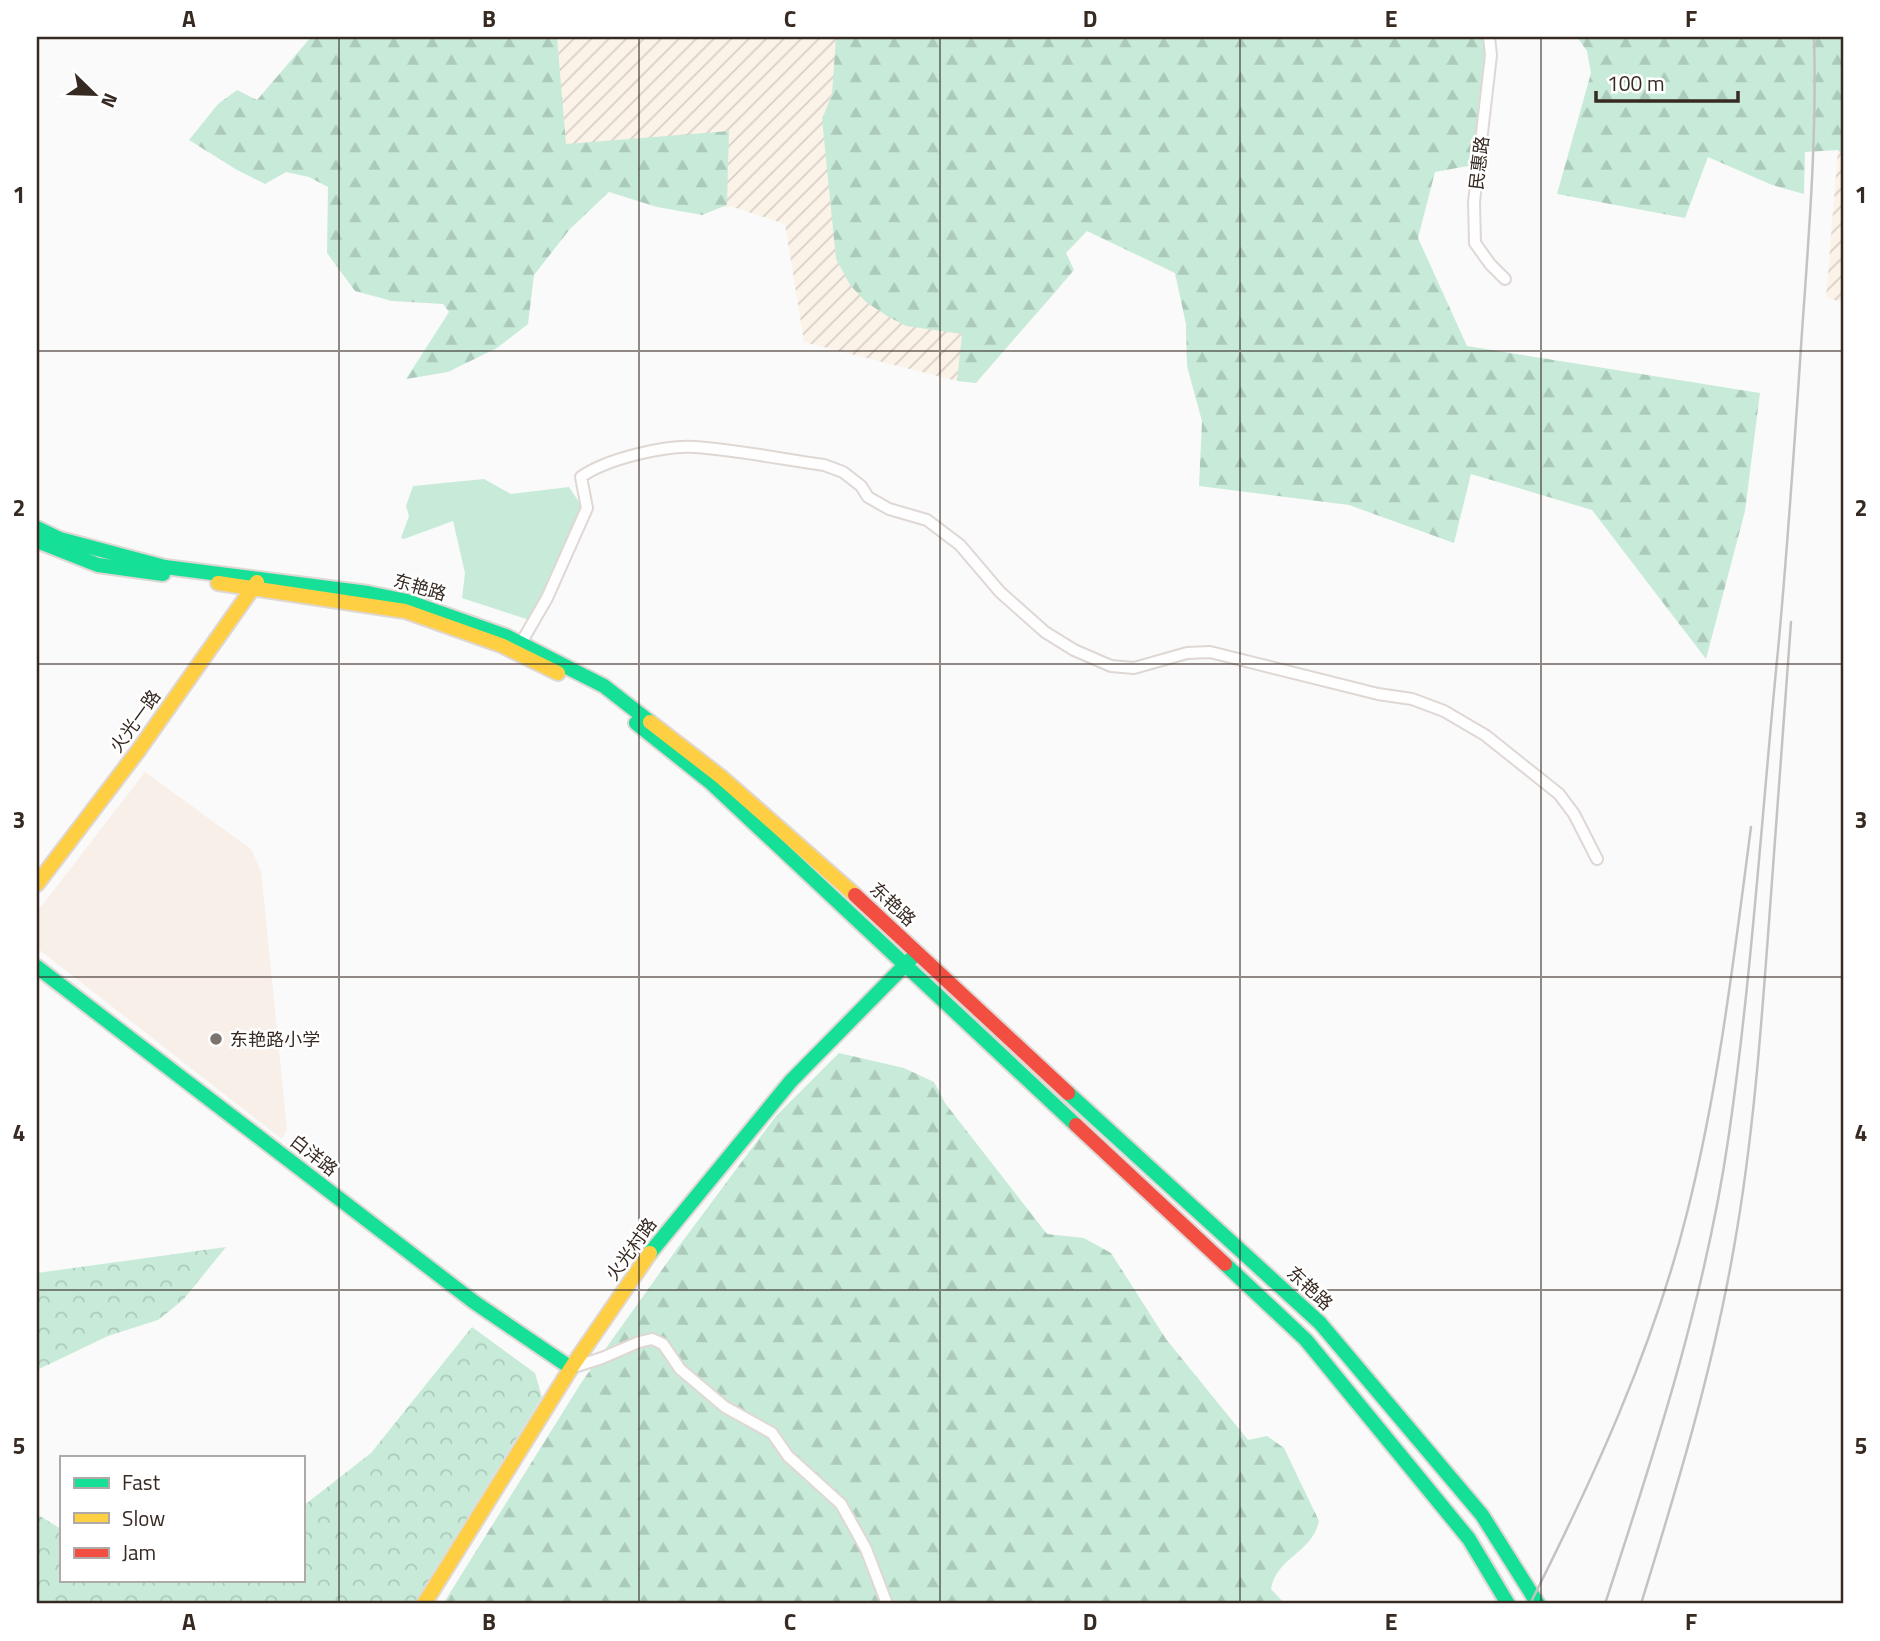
<svg xmlns="http://www.w3.org/2000/svg" width="1880" height="1641" font-family="'Titillium Web','Noto Sans SC',sans-serif">
<defs>
<pattern id="industrial-furrows" width="10" height="10" patternUnits="userSpaceOnUse" patternTransform="scale(1.75)"><rect width="10" height="10" fill="#fbf3e8"/><path d="M-1 1l2-2M0 10L10 0M9 11l2-2" fill="none" stroke="#d8d0c7"/></pattern>
<pattern id="forest-firs" width="22" height="20" patternUnits="userSpaceOnUse" patternTransform="scale(1.75)"><rect width="22" height="20" fill="#c8ebd9"/><path d="M5 1l3.5 6h-7zM16 11l3.5 6h-7z" fill="#accaba"/></pattern>
<pattern id="park-crowns" width="20" height="18" patternUnits="userSpaceOnUse" patternTransform="scale(1.75)"><rect width="20" height="18" fill="#c8ebd9"/><path d="M2 6a3 3 0 1 1 6 0M12 15a3 3 0 1 1 6 0" fill="none" stroke="#accaba"/></pattern>
</defs>
<rect width="100%" height="100%" fill="#fafafa"/>
<g fill="url(#industrial-furrows)">
<polygon points="495,37 1266,37 1202,421 1187,366 1186,324 1175,273 1087,231 1066,253 1074,270 976,383 957,381 804,342 785,224 733,207 657,207 633,187 581,178"/>
<polygon points="1838,150 1843,156 1843,302 1826,298"/>
</g>
<polygon fill="#f7efe8" points="145,772 251,849 261,871 287,1130 282,1139 37,948 37,912"/>
<polygon fill="#c8ebd9" points="484,479 511,494 569,487 583,508 529,620 462,598 465,573 453,521 404,539 401,538 409,516 406,506 413,486"/>
<g fill="url(#forest-firs)">
<polygon points="311,37 557,37 566,144 729,131 727,205 702,215 657,207 609,192 570,229 534,275 528,324 497,348 448,372 406,379 449,312 443,304 392,301 355,291 327,253 328,187 309,177 286,172 265,184 237,170 189,140 218,104 237,90 257,100"/>
<polygon points="836,37 1489,37 1479,164 1435,172 1418,238 1467,346 1760,393 1745,511 1706,659 1592,510 1471,474 1454,543 1349,505 1199,486 1202,421 1187,366 1186,324 1175,273 1087,231 1066,253 1074,270 976,383 957,381 962,334 906,326 887,316 866,302 850,285 836,259 822,119 832,94"/>
<polygon points="1577,37 1843,37 1843,156 1838,150 1805,152 1804,194 1772,185 1708,157 1685,218 1557,194 1591,73 1587,51"/>
<path d="M839 1053 904 1068 934 1082 945 1103 1047 1234 1084 1238 1111 1253 1166 1339 1248 1440 1267 1436 1284 1448 1319 1521C1313 1552 1276 1558 1271 1589L1285 1604H443L581 1383 679 1246 776 1116Z"/>
</g>
<g fill="url(#park-crowns)">
<polygon points="226,1247 183,1300 158,1320 108,1336 37,1370 37,1273"/>
<polygon points="472,1327 535,1373 542,1397 414,1604 37,1604 37,1517 40,1516 61,1529 61,1580 303,1580 303,1506 371,1453"/>
</g>
<g fill="none" stroke-linecap="round" stroke-linejoin="round">
<g stroke="#dfd7d3" stroke-width="14">
<g id="street">
<polyline points="1489,37 1491,55 1474,202 1475,243 1490,264 1505,279"/>
<path d="M521 643 547 598 587 508 581 477C606 459 665 445 695 447 738 450 781 459 824 465L843 472 861 486 868 497 889 509 927 520 960 545 1000 592 1045 632 1074 650 1111 666 1134 668 1187 653 1210 652 1378 694 1412 699 1444 711 1485 735 1559 794 1574 814 1597 859"/>
<polyline points="571,1368 602,1358 639,1342 652,1339 663,1344 680,1369 725,1407 772,1433 788,1456 841,1504 866,1549 887,1604"/>
</g>
</g>
<g stroke="#dfd7d3" stroke-width="18">
<g id="fast">
<polyline points="37,528 60,539 165,567 368,593 407,601 506,636 604,686 650,722"/>
<polyline points="37,541 98,565 163,574"/>
<polyline points="636,723 710,782 1076,1125"/>
<polyline points="37,967 474,1302 571,1368"/>
<polyline points="1068,1093 1320,1323 1482,1515 1538,1604"/>
<polyline points="650,1253 791,1081 911,959"/>
<polyline points="1225,1264 1306,1340 1469,1539 1508,1604"/>
</g>
</g>
<g stroke="#dfd7d3" stroke-width="18">
<g id="slow">
<polyline points="218,583 405,611 501,645 558,673"/>
<polyline points="650,722 721,777 855,895"/>
<polyline points="37,884 138,751 257,582"/>
<polyline points="424,1604 571,1368 650,1253"/>
</g>
</g>
<g stroke="#dfd7d3" stroke-width="18">
<g id="jam">
<polyline points="855,895 1068,1093"/>
<polyline points="1076,1125 1225,1264"/>
</g>
</g>
<use href="#street" stroke="#fefefe" stroke-width="10"/>
<use href="#fast" stroke="#16e098" stroke-width="14"/>
<use href="#slow" stroke="#ffcf43" stroke-width="14"/>
<use href="#jam" stroke="#f24e42" stroke-width="14"/>
<g stroke="#c4c3c2" stroke-width="2.5">
<path d="M1530 1604C1593 1479 1653 1349 1687 1213 1719 1086 1734 957 1751 827"/>
<path d="M1605 1604C1655 1451 1706 1295 1729 1134 1752 974 1762 811 1778 650 1788 544 1795 438 1802 332 1809 233 1817 135 1814 37"/>
<path d="M1641 1604C1677 1487 1713 1369 1734 1247 1753 1140 1761 1031 1769 922 1776 822 1783 722 1791 622"/>
</g>
</g>
<path fill="none" stroke="#372a22" stroke-width="2" stroke-opacity="0.55" d="M339 37V1604M639 37V1604M940 37V1604M1240 37V1604M1541 37V1604M37 351H1843M37 664H1843M37 977H1843M37 1290H1843"/>
<circle fill="#7b736e" stroke="#fff" stroke-width="2.5" cx="216" cy="1039" r="7"/>
<g text-anchor="middle" dominant-baseline="central" stroke-width="5" stroke-linejoin="round" paint-order="stroke">
<g font-size="18" fill="#372a22" stroke="#fff">
<text transform="translate(1479 163) rotate(-83)">民惠路</text>
<text transform="translate(420 587) rotate(16)">东艳路</text>
<text transform="translate(135 721) rotate(-54)">火光一路</text>
<text transform="translate(893 904) rotate(43)">东艳路</text>
<text transform="translate(314 1155) rotate(38)">白洋路</text>
<text transform="translate(631 1249) rotate(-54)">火光村路</text>
<text transform="translate(1310 1288) rotate(43)">东艳路</text>
</g>
<g font-size="18" fill="#372a22" stroke="#fff" text-anchor="start">
<text x="230" y="1039">东艳路小学</text>
</g>
</g>
<rect width="1880" height="1641" fill="none" stroke="#ffffff" stroke-width="77"/>
<rect x="60" y="1456" width="245" height="126" fill="#ffffff" stroke="#afaaa7" stroke-width="2"/>
<rect x="74" y="1478" width="35" height="10" fill="#16e098" stroke="#afaaa7" stroke-width="2"/>
<text x="122" y="1490" font-size="21" fill="#372a22">Fast</text>
<rect x="74" y="1513" width="35" height="10" fill="#ffcf43" stroke="#afaaa7" stroke-width="2"/>
<text x="122" y="1526" font-size="21" fill="#372a22">Slow</text>
<rect x="74" y="1548" width="35" height="10" fill="#f24e42" stroke="#afaaa7" stroke-width="2"/>
<text x="122" y="1560" font-size="21" fill="#372a22">Jam</text>
<g transform="translate(94 94) rotate(113)" stroke="#ffffff" stroke-width="5" paint-order="stroke">
<path d="M0-5L12 26L0 18L-12 26Z" fill="#372a22"/>
<text y="-10" font-size="19" font-weight="bold" text-anchor="middle" fill="#372a22">N</text>
</g>
<path d="M1596 91v10h142v-10" fill="none" stroke="#372a22" stroke-width="3.5"/>
<text x="1607" y="91" font-size="21" fill="#372a22" stroke="#ffffff" stroke-width="5" paint-order="stroke">100 m</text>
<rect x="38" y="38" width="1804" height="1564" fill="none" stroke="#372a22" stroke-width="2.5"/>
<g font-size="23" text-anchor="middle" font-weight="bold" fill="#372a22">
<text x="189" y="27">A</text>
<text x="489" y="27">B</text>
<text x="790" y="27">C</text>
<text x="1090" y="27">D</text>
<text x="1391" y="27">E</text>
<text x="1691" y="27">F</text>
<text x="19" y="203">1</text>
<text x="1861" y="203">1</text>
<text x="19" y="516">2</text>
<text x="1861" y="516">2</text>
<text x="19" y="828">3</text>
<text x="1861" y="828">3</text>
<text x="19" y="1141">4</text>
<text x="1861" y="1141">4</text>
<text x="19" y="1454">5</text>
<text x="1861" y="1454">5</text>
<text x="189" y="1630">A</text>
<text x="489" y="1630">B</text>
<text x="790" y="1630">C</text>
<text x="1090" y="1630">D</text>
<text x="1391" y="1630">E</text>
<text x="1691" y="1630">F</text>
</g>
</svg>
